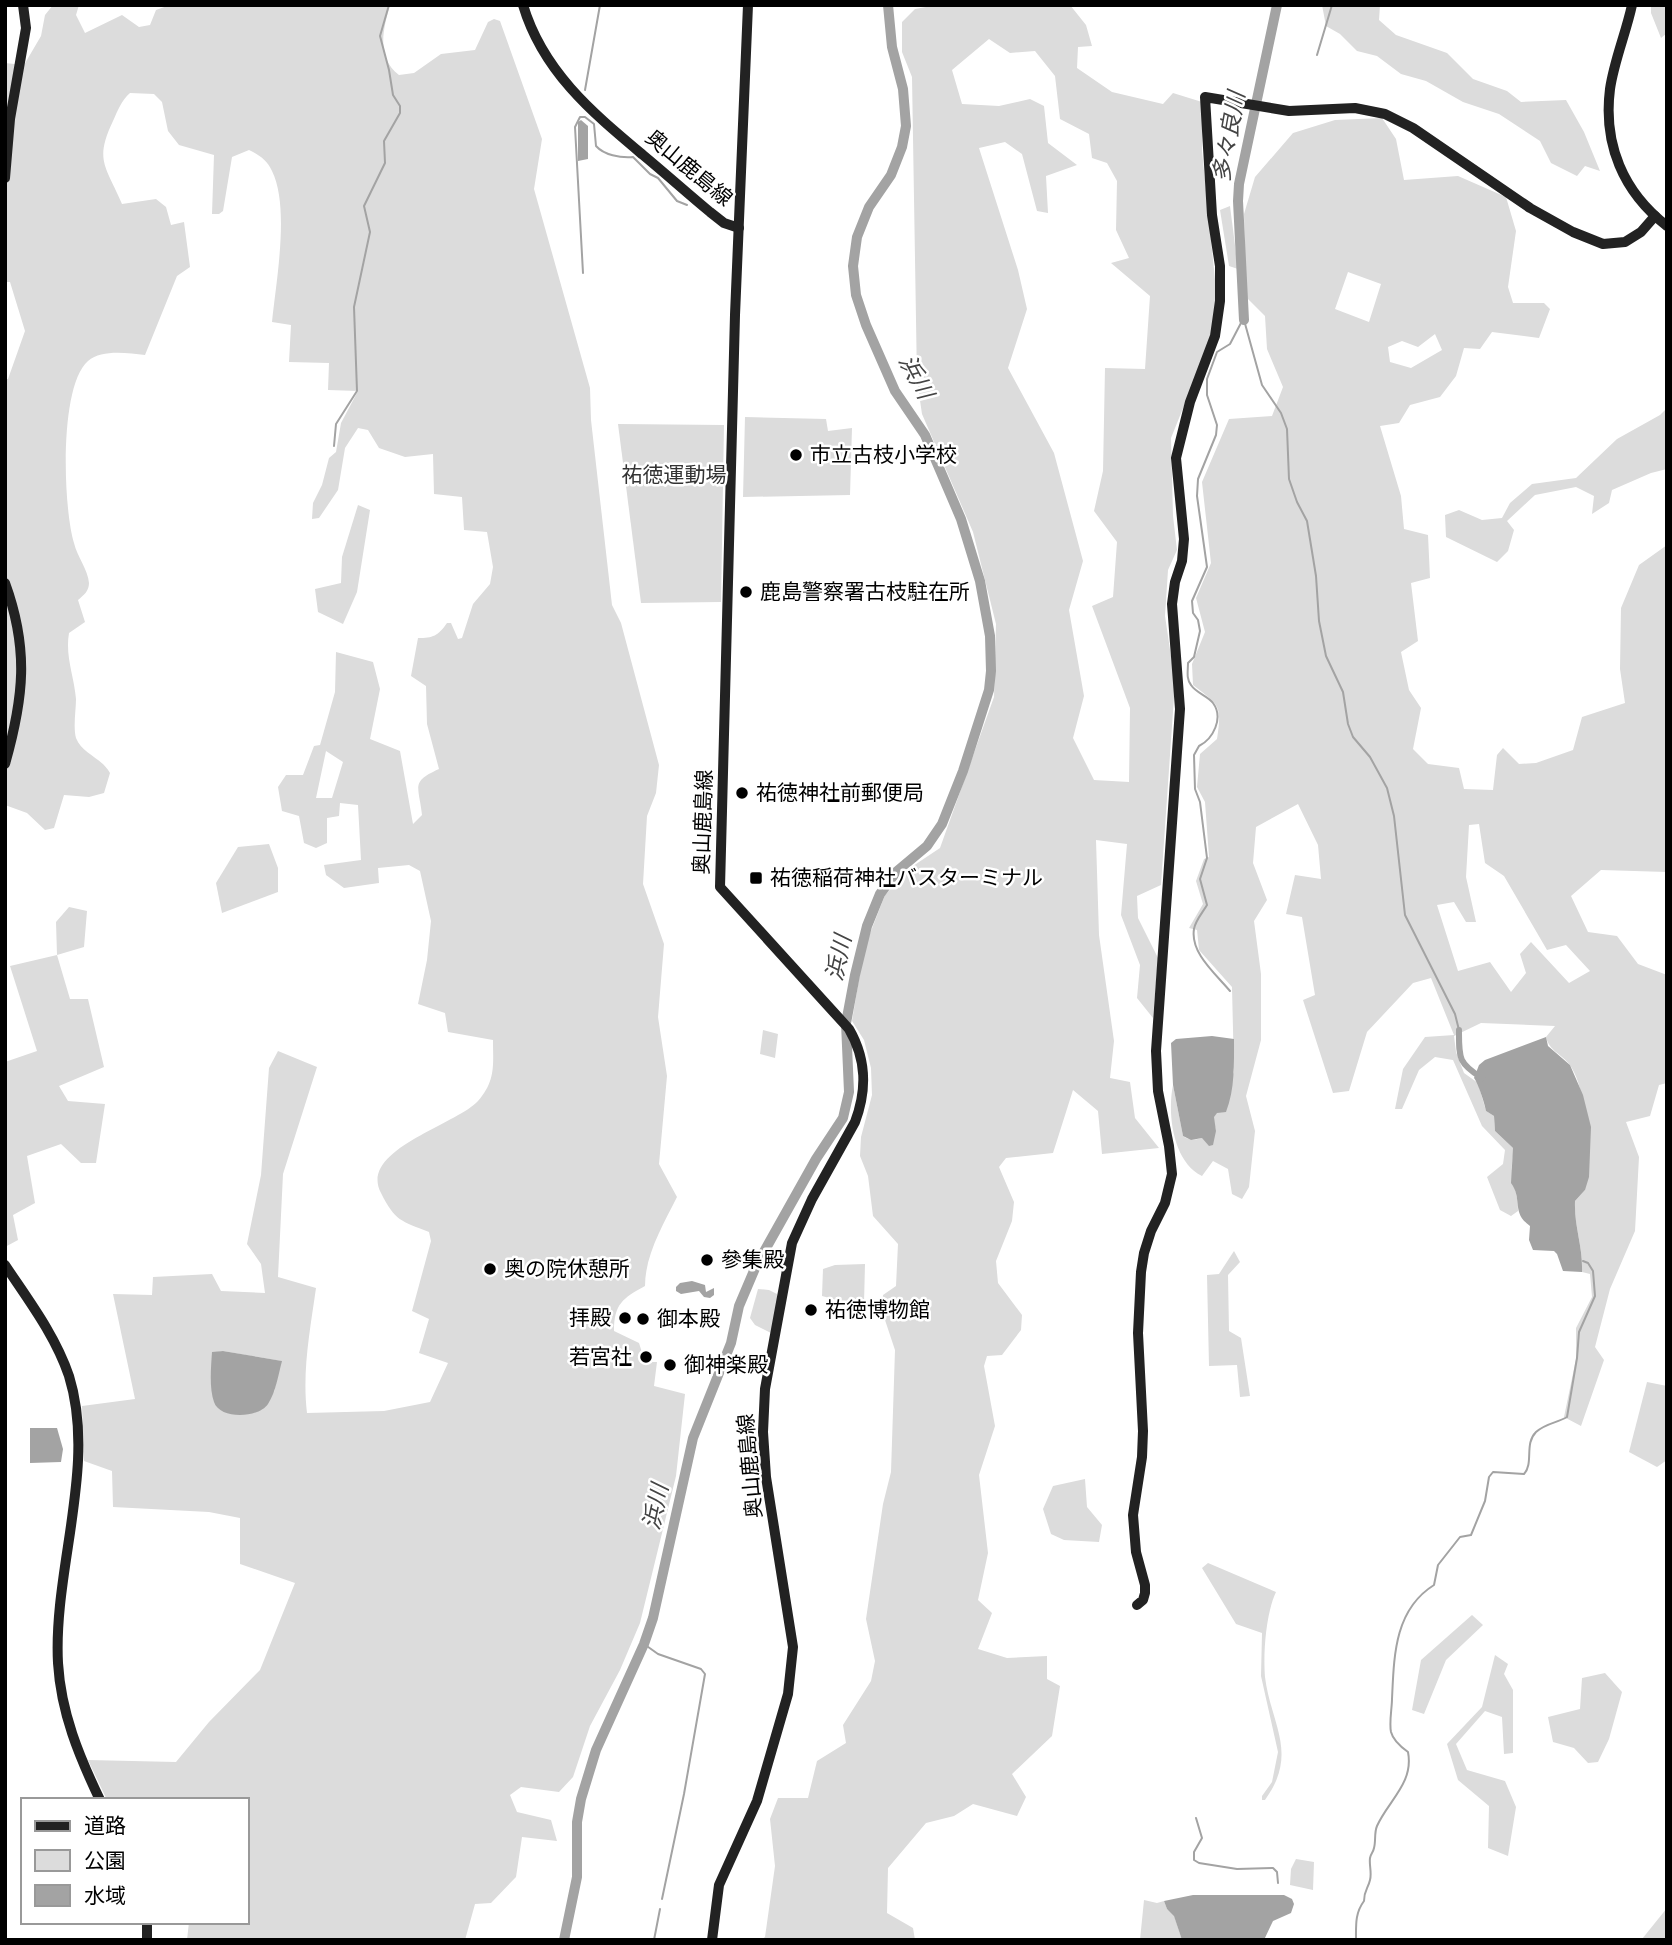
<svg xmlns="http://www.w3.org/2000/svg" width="1672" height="1945" font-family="Signika,'Noto Sans JP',sans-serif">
<rect width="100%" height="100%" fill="#fff"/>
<g fill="#dcdcdc" fill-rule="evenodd">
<path d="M53 5H79L76 15 85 33 122 15 139 27 150 25 156 10 170 5H390C383 29 376 58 399 75L414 73 441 54 475 50 488 22 494 19 500 21 542 139 534 189 590 388 591 420 612 605 621 623 659 765 656 793 647 816 643 884 664 944 658 1017 667 1076 659 1164 677 1197C663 1225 645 1255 645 1286 623 1298 614 1304 614 1331L639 1343 645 1362H657L654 1386 685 1394 676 1476 640 1623 620 1670 590 1726 573 1777 559 1792 521 1787 510 1795 517 1812 551 1820 557 1841 522 1837 516 1877 491 1903 475 1904 465 1940H187L189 1922H247V1800H107L88 1760 176 1762 209 1722 260 1670 295 1583 240 1564V1518L209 1512 113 1507 112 1471 84 1461 82 1406 135 1399 113 1294 152 1295 153 1277 212 1274 221 1291 265 1293 261 1264 247 1244 261 1175 269 1068 278 1051 317 1067 283 1174 278 1277 316 1288C310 1331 302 1371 307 1413L384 1411 430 1402 448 1363 419 1353 429 1319 412 1311 431 1241 429 1232C401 1221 395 1221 381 1193 358 1150 456 1125 478 1101 496 1080 493 1065 493 1040L448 1032 445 1013 418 1004 427 960 431 921 420 871 409 865 378 868 379 883 344 888 326 875 324 865 361 860 358 805 340 803 339 816 327 818V843L316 848 304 843 299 816 282 811 278 787 286 775H303L314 746 320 745 335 692 336 652 373 662 380 689 370 739 400 751 413 824 422 815C419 786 410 782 439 769L427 724 426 686 411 676 418 638C433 638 438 636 447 623H451L458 639 462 638 473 604 490 584 493 567 487 532 464 530 462 497 434 494 433 454 405 457 379 448 368 430 358 428 345 448 338 490 319 518 312 519 313 503 322 485 329 458 336 452 341 423 358 391 328 390 329 363 289 362 291 325 272 322C276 282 290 207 272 171 267 160 259 155 249 150L232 157 223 211 219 214H212L214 155 179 145 168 131 162 102 154 94 130 93C121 101 118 110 113 121 94 161 106 166 122 204L156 199 166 207 171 225 184 222 190 267 177 276 145 355C127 353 102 349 88 361 59 386 63 507 74 543 77 556 88 570 89 583 89 591 84 595 78 600L85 622 69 633C65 656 74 676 76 699 76 710 73 727 76 738 82 754 101 757 110 773L104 793 89 797 64 795 54 828 45 830 27 813 5 805V379H8L25 331 10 282H5V63L24 65 41 36 45 15ZM326 751 343 762 332 798H316ZM223 1351 281 1361 274 1392 212 1353Z"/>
<path d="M937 5H1070L1086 25 1092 46 1078 47 1077 68 1112 92 1163 104 1173 93 1202 102V151L1219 319 1171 438 1173 516 1177 550 1168 570 1165 616 1175 683 1161 885 1137 896 1138 918 1158 958 1153 1018 1137 998 1140 965 1121 915 1127 844 1096 840 1099 935 1114 1041 1110 1078 1130 1082 1135 1118 1159 1148 1102 1154 1098 1111 1073 1090 1053 1153 1006 1158 999 1167 1014 1202 1012 1221 996 1261 998 1283 1022 1315 1021 1330 1002 1355 987 1356 984 1366 995 1426 979 1475 988 1553 978 1600 992 1613 978 1649 1007 1658 1047 1656V1679L1060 1686 1052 1736 1012 1774 1026 1797 1017 1816 973 1804 954 1816 926 1823 888 1868 887 1913 913 1928 915 1940H761L765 1937 775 1866 770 1819 778 1798H808L817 1761 846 1743 843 1725 871 1681 875 1661 866 1619 883 1504 891 1472 895 1350 882 1311 883 1295 896 1286 898 1244 873 1216 868 1176 860 1156 861 1137 872 1095 871 1068 864 1040 852 1021 864 949 885 895 910 868 940 848 994 697 996 624 973 532 922 414 917 380 912 77 902 52V22L915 9ZM989 39 1010 53 1035 51 1055 76 1060 119 1089 134 1092 158 1107 163 1117 181 1116 230 1129 258 1111 263 1150 296 1145 369 1105 368 1103 471 1094 511 1117 542 1113 597 1092 606 1130 708 1129 782 1094 780 1073 738 1084 696 1069 610 1083 561 1054 453 1008 368 1027 309 1018 270 979 148 1005 142 1022 154 1037 211 1048 213 1046 176 1077 165 1048 143 1044 106 1030 99 999 106 962 104 952 70Z"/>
<polygon points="1322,5 1380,5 1379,20 1396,35 1447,53 1473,79 1507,91 1521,102 1566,100 1584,132 1600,171 1585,166 1577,176 1551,163 1540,141 1499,114 1463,102 1426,81 1401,74 1377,56 1357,51 1340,34 1326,26"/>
<polygon points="1651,5 1667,5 1667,33 1661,38 1651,13"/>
<path d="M1382 118 1396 139 1404 180 1458 176 1506 197 1516 231 1508 287 1513 303H1544L1550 309 1539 338 1492 332 1480 349 1464 348 1456 376 1440 397 1410 405 1399 423 1380 426 1401 496 1404 529 1428 535 1430 578 1411 583 1418 641 1401 652 1409 690 1421 708 1413 749 1428 764 1459 768 1464 789 1493 790 1497 755 1503 748 1519 764 1536 763 1573 750 1582 717 1625 703 1620 669 1621 608 1639 565 1667 545V872L1601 870 1571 896 1588 932 1617 936 1638 964 1667 975V1083L1659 1085 1650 1116 1626 1122 1639 1157 1635 1231 1610 1289 1595 1347 1604 1360 1581 1426 1564 1417 1576 1359V1328L1592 1297 1590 1274 1582 1272C1583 1246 1574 1227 1575 1201L1585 1190C1584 1153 1591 1097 1570 1065 1562 1054 1549 1051 1546 1037L1555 1026 1481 1023 1454 1036 1456 1052 1464 1073 1478 1083 1486 1111 1494 1116 1495 1131 1513 1148C1514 1156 1511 1164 1512 1171 1513 1185 1518 1194 1518 1211L1511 1216 1500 1210 1487 1177 1503 1164 1505 1150 1482 1126 1453 1060 1435 1057 1419 1070 1402 1109H1395L1403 1069 1425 1037 1454 1035 1431 978 1413 983 1367 1032 1349 1091 1333 1093 1303 1000 1315 995 1302 917 1286 914 1295 875 1321 879 1318 845 1298 804 1256 827 1253 863 1267 900 1254 921 1261 974V1040L1246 1096 1255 1131 1249 1187 1242 1199 1232 1194 1228 1169 1213 1161 1202 1176C1173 1162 1167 1114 1173 1085L1183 1136C1193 1144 1205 1137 1216 1131L1213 1117 1234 1072 1232 987 1199 950 1197 930 1189 928 1203 904 1196 881 1204 859 1209 857 1205 802 1197 787 1200 754 1217 739C1222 705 1220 706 1193 685L1192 664 1205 632 1196 598 1211 563 1202 482 1229 419 1272 416 1283 387 1267 349 1265 316 1246 297 1244 214 1255 177 1293 133 1335 120ZM1348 272 1381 284 1369 322 1335 309ZM1435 334 1442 350 1411 368 1390 362 1388 347 1402 341 1418 347ZM1479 824 1485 863 1504 876 1547 950 1566 945 1590 971 1569 983 1531 942 1520 954 1526 973 1511 992 1490 962 1458 971 1437 905 1454 902 1466 922H1476L1466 877 1469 825Z"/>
<polygon points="1230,206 1238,269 1229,266 1220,210"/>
<polygon points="1667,408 1667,469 1651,473 1612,490 1609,503 1592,514 1594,496 1576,487 1535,495 1507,521 1514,530 1508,551 1497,562 1446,537 1445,515 1459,510 1482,520 1502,518 1510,503 1532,484 1576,478 1617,439 1660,415"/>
<polygon points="745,417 826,419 828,431 852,428 850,495 743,497"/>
<polygon points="618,424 724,425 721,602 641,603"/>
<polygon points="358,505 370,510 357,592 343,624 318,612 315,589 341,583 342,557"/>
<polygon points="269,844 278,868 278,892 222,913 216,883 238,847"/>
<polygon points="69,907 87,911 84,947 57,955 70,999 88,999 104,1067 59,1086 68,1101 105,1104 96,1163 81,1163 61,1144 27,1156 35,1203 13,1215 18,1240 5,1247 5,1062 37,1051 10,966 57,955 56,922"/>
<polygon points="763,1030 778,1034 775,1058 760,1054"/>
<polygon points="1234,1251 1240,1262 1228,1275 1229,1331 1241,1338 1250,1396 1240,1397 1237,1365 1209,1366 1207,1275 1219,1274"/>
<polygon points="865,1264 864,1303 848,1303 822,1296 823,1269 835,1265"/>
<polygon points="758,1289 769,1290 777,1294 777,1301 771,1333 755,1325 750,1318"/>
<polygon points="1647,1382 1667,1386 1667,1460 1657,1467 1629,1452"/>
<polygon points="1085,1479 1087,1507 1102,1525 1099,1542 1064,1540 1051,1534 1043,1509 1053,1486"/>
<path d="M1208 1563 1276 1592C1266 1613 1263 1653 1265 1677 1271 1725 1299 1753 1265 1800H1262V1796L1272 1782 1278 1752 1261 1676 1262 1633 1236 1624 1202 1568Z"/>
<polygon points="1472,1615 1483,1625 1446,1660 1424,1714 1412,1710 1421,1660"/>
<polygon points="1495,1655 1508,1664 1504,1674 1513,1690 1513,1753 1504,1754 1502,1717 1485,1711 1456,1744 1467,1770 1505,1781 1516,1807 1508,1856 1488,1848 1489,1806 1458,1780 1447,1744 1482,1707"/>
<polygon points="1605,1673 1622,1692 1609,1739 1598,1762 1588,1763 1574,1748 1553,1742 1548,1717 1580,1709 1582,1678"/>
<polygon points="1296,1859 1314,1862 1313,1890 1290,1885 1291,1869"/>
<polygon points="1144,1900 1157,1903 1164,1901 1167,1909 1174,1915 1182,1940 1140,1940"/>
<polygon points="1667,1908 1667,1935 1663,1940 1642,1939"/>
</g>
<g fill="#a3a3a3">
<polygon points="581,120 588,126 588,159 578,161 578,122"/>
<path d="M1212 1036 1234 1039C1234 1064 1235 1089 1226 1112L1217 1113 1214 1117 1216 1131 1213 1145 1209 1146 1202 1138 1191 1140 1183 1136 1173 1085 1171 1043 1176 1039Z"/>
<path d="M1546 1037 1548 1046 1570 1065 1583 1095 1591 1127 1589 1177 1585 1190 1575 1201C1574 1227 1583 1246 1582 1272L1563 1271 1557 1254 1554 1251 1533 1250 1529 1240 1530 1226C1511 1213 1523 1199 1511 1183L1513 1148 1495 1131 1494 1116 1486 1111C1485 1104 1478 1083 1474 1078L1479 1065 1485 1060Z"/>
<polygon points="692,1281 705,1285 706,1292 714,1288 714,1295 710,1298 704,1297 699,1291 681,1294 676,1291 676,1287 680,1283"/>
<path d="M223 1351 282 1361C278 1376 276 1391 268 1404 259 1418 220 1420 214 1402 209 1388 211 1367 212 1352Z"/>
<polygon points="30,1428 57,1428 63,1449 61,1462 30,1463"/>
<polygon points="1193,1895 1284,1895 1292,1899 1294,1904 1291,1913 1273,1921 1264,1940 1182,1940 1174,1916 1167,1909 1164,1901"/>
</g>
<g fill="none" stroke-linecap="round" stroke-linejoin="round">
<g stroke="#a3a3a3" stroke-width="2">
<polyline points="1317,55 1332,5"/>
<polyline points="585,90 600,5"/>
<path d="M583 273 575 127 580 117H585L594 124 596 146C604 155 620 158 633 157L650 174 658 178 677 201 687 205"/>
<polyline points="1244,320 1262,385 1281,413 1287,429 1289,479 1297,502 1307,521 1316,576 1319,621 1326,656 1343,692 1348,724 1353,737 1370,757 1387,788 1394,816 1405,915 1455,1014 1459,1030"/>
<polyline points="334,446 336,424 357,391 354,307 370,232 364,206 385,163 384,141 400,113 400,106 393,95 389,70 380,36 389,5"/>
<path d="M1230 991C1216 974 1190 953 1194 929 1195 921 1203 912 1207 905L1200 879 1207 858 1200 802 1195 789 1194 755 1199 746C1213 739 1224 718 1213 703 1208 696 1196 693 1191 685 1186 679 1188 671 1188 663L1194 657 1200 631 1198 620 1193 613 1192 601 1207 567 1197 496 1198 479 1216 435 1217 425 1207 395V379L1217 352 1230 344 1242 321"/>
<polyline points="644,1644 658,1654 701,1669 705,1674 684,1794 662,1899"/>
<polyline points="1196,1818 1202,1838 1194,1852 1194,1860 1199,1863 1237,1869 1273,1868 1277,1872 1278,1883"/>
<polyline points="654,1940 660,1909"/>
<path d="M1356 1940C1356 1925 1355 1913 1364 1901 1364 1890 1368 1889 1370 1880 1372 1873 1369 1865 1370 1858 1371 1853 1373 1853 1374 1848 1376 1841 1374 1833 1377 1826 1388 1801 1414 1783 1408 1752 1401 1747 1393 1740 1391 1732 1389 1722 1392 1708 1392 1699 1394 1657 1394 1610 1434 1585L1438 1565 1460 1537 1471 1535 1485 1501 1489 1477 1493 1472 1524 1474C1534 1463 1524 1444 1536 1432 1546 1423 1557 1423 1567 1417L1577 1358 1579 1332 1595 1296 1593 1271 1588 1263 1583 1261"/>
</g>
<path stroke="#a3a3a3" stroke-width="6" d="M1459 1030C1459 1058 1458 1063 1482 1078"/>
<g stroke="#a3a3a3" stroke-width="10">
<polyline points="1244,320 1238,201 1239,184 1277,5"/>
<polyline points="564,1940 577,1877 577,1822 581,1799 596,1750 644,1644 653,1618 693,1438 731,1343 739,1306 756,1266 816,1159 843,1118 849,1092 846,1023 855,975 867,926 880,894 896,872 927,846 942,824 963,771 989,690 991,671 990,636 980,581 961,519 925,435 895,391 866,325 856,295 853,266 857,237 869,207 891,175 902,147 906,126 903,89 892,47 888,5"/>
</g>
<g stroke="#222" stroke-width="10">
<path d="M523 5C543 72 593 113 643 155 666 174 687 193 710 212L724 223 739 228"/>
<path d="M1632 5C1626 33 1614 61 1610 89 1603 144 1623 192 1667 226"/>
<polyline points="5,178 10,119 26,28 23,5"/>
<path d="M5 583C29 649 24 697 5 764"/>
<path d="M5 1265C29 1301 55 1335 69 1376 97 1466 53 1570 58 1663 61 1713 79 1756 100 1800"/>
<polyline points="1137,1605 1143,1600 1145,1593 1145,1585 1136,1552 1133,1515 1142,1457 1143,1431 1138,1333 1141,1272 1144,1253 1151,1231 1165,1203 1172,1174 1169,1146 1158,1091 1156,1051 1180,709 1172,604 1175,582 1182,561 1184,539 1176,458 1190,402 1215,336 1220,301 1220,266 1212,215 1205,97 1289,111 1355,108 1385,114 1413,128 1530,208 1573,232 1603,244 1625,242 1641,232 1655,216"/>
<polyline points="147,1940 147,1922"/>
<path d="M712 1940 719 1885 757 1801 788 1694 793 1647 766 1477 763 1432 765 1389 792 1243 812 1199 855 1122C867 1090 867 1060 849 1029L720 887 735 315 748 5"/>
</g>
</g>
<g fill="#000" stroke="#fff" stroke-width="2.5">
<circle cx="796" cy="455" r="7"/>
<circle cx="746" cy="592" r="7"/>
<circle cx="742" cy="793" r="7"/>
<rect x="749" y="871" width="14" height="14" rx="3.5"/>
<circle cx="707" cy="1260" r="7"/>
<circle cx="490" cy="1269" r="7"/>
<circle cx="811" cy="1310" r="7"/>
<circle cx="625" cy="1318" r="7"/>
<circle cx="643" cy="1319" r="7"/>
<circle cx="646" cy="1357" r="7"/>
<circle cx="670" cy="1365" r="7"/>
</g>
<g text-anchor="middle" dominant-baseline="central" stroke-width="5" stroke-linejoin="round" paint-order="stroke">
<g font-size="21" fill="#000" stroke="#fff">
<text transform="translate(689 168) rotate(40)">奥山鹿島線</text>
<text transform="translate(703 822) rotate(-88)">奥山鹿島線</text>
<text transform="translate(750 1466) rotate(-95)">奥山鹿島線</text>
</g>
<g font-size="21" fill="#000" stroke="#fff" text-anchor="start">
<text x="810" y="455">市立古枝小学校</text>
<text x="760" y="592">鹿島警察署古枝駐在所</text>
<text x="756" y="793">祐徳神社前郵便局</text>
<text x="770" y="878">祐徳稲荷神社バスターミナル</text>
<text x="721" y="1260">參集殿</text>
<text x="504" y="1269">奥の院休憩所</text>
<text x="825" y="1310">祐徳博物館</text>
<text x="611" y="1318" text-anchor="end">拝殿</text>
<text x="657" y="1319">御本殿</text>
<text x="632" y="1357" text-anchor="end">若宮社</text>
<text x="684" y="1365">御神楽殿</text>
</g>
<g font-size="21" fill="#333" stroke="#fff">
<text x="674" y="475">祐徳運動場</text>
</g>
<g font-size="23" font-style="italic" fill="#444" stroke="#fff">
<text transform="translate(1229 137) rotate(-80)">多々良川</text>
<text transform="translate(916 377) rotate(62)">浜川</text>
<text transform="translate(839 958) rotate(-78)">浜川</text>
<text transform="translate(656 1507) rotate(-78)">浜川</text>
</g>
</g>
<rect width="1672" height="1945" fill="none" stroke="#000000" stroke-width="14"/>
<rect x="21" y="1798" width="228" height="126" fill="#ffffff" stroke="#999999" stroke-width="2"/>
<rect x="35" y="1821" width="35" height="10" fill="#222222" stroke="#999999" stroke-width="2"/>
<text x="84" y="1833" font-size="21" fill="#000000">道路</text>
<rect x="35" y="1850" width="35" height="21" fill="#dcdcdc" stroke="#999999" stroke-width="2"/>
<text x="84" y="1868" font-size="21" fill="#000000">公園</text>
<rect x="35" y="1885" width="35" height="21" fill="#a3a3a3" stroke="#999999" stroke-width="2"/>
<text x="84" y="1903" font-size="21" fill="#000000">水域</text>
</svg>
